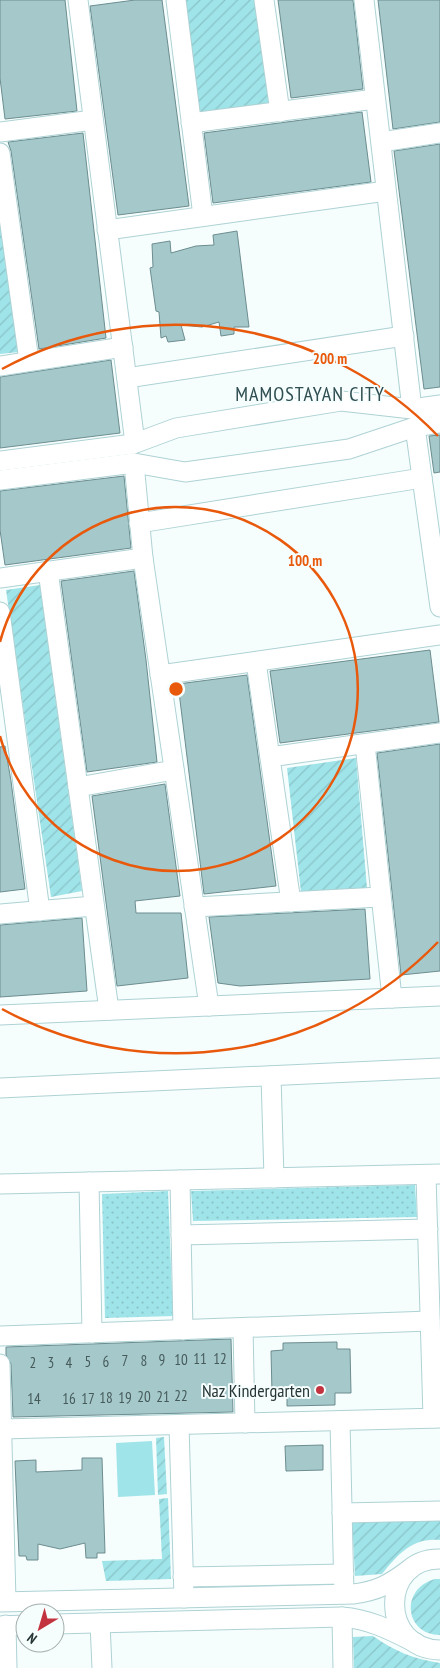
<svg xmlns="http://www.w3.org/2000/svg" width="440" height="1668" font-family="'PT Sans Narrow',sans-serif">
<defs>
<pattern id="park-dots" width="8" height="8" patternUnits="userSpaceOnUse" patternTransform="scale(1.25)"><rect width="8" height="8" fill="#9fe4e9"/><path d="M2 2h.1M6 6h.1" fill="none" stroke="#89c4c8" stroke-width="1.8" stroke-linecap="round"/></pattern>
<pattern id="garden-furrows" width="10" height="10" patternUnits="userSpaceOnUse" patternTransform="scale(1.25)"><rect width="10" height="10" fill="#9fe4e9"/><path d="M-1 1l2-2M0 10L10 0M9 11l2-2" fill="none" stroke="#89c4c8"/></pattern>
</defs>
<rect width="100%" height="100%" fill="#f6fdfd"/>
<g fill="url(#park-dots)">
<polygon points="415,1185 417,1217 193,1221 191,1191"/>
<polygon points="168,1191 173,1316 105,1318 102,1194"/>
</g>
<g fill="url(#garden-furrows)">
<polygon points="180,0 255,0 274,105 197,115"/>
<polygon points="0,217 19,352 0,354"/>
<polygon points="40,585 82,891 51,897 6,590"/>
<polygon points="356,758 367,888 301,892 287,768"/>
<polygon points="164,1437 167,1494 158,1495 156,1438"/>
<polygon points="168,1498 171,1579 106,1581 102,1561 162,1559 159,1499"/>
<path d="M352 1520 440 1521V1540C413 1537 398 1554 382 1574L355 1576Z"/>
<path d="M435 1579H440V1635C405 1635 399 1589 435 1579Z"/>
<path d="M373 1636C394 1651 414 1659 440 1663V1668H354L353 1637Z"/>
</g>
<polygon fill="#9fe4e9" points="152,1441 155,1495 118,1497 116,1443"/>
<g fill="#a5c8cb" stroke="#6c8d8f">
<polygon points="0,0 65,0 77,111 5,119 0,78"/>
<polygon points="135,0 162,0 189,206 118,215 90,6"/>
<polygon points="278,0 353,0 363,89 291,98"/>
<polygon points="378,0 440,0 440,122 393,129"/>
<polygon points="362,112 371,182 213,203 204,133"/>
<polygon points="83,133 106,338 39,349 11,151 8,142"/>
<polygon points="440,144 440,387 424,389 394,151"/>
<polygon points="237,231 249,327 234,327 234,334 221,336 219,322 202,327 181,325 185,340 168,342 166,336 161,338 159,312 156,311 150,268 153,267 152,244 170,241 171,253 196,246 214,245 213,235"/>
<polygon points="111,360 120,433 0,448 0,377"/>
<polygon points="440,435 440,472 434,473 429,436"/>
<polygon points="124,476 131,548 5,565 0,530 0,491"/>
<polygon points="134,571 146,660 157,762 87,772 61,581"/>
<polygon points="430,650 439,722 280,743 270,671"/>
<polygon points="247,675 276,886 204,894 178,684"/>
<polygon points="440,744 440,971 401,975 377,753"/>
<polygon points="5,746 11,781 25,889 0,892 0,747"/>
<polygon points="165,784 180,896 135,901 136,913 181,913 188,978 117,986 92,796"/>
<polygon points="365,909 370,979 240,986 218,983 209,917"/>
<polygon points="82,918 87,991 0,997 0,925"/>
<polygon points="231,1339 233,1412 13,1417 11,1364 6,1355 6,1347"/>
<polygon points="337,1342 337,1349 350,1349 351,1393 335,1393 335,1405 287,1406 287,1393 272,1393 271,1351 283,1350 283,1343"/>
<polygon points="323,1445 323,1470 286,1471 285,1446"/>
<polygon points="82,1458 102,1458 105,1553 97,1553 97,1558 86,1558 85,1543 60,1549 38,1544 38,1560 27,1560 26,1556 19,1556 15,1461 36,1460 36,1472 82,1470"/>
</g>
<g fill="none" stroke-linecap="round" stroke-linejoin="round">
<g stroke="#aed2d4" stroke-width="21">
<g id="minor">
<polyline points="78,0 135,443"/>
<polyline points="176,0 203,216"/>
<polyline points="264,0 280,112"/>
<polyline points="364,0 412,409"/>
<polyline points="191,123 375,99"/>
<polyline points="0,132 93,120"/>
<polyline points="381,142 440,133"/>
<polyline points="0,153 29,361"/>
<polyline points="107,230 386,191"/>
<polyline points="0,366 123,347"/>
<polyline points="127,378 404,336"/>
<polyline points="415,427 440,607"/>
<polyline points="0,461 133,444 176,428 341,401 412,409 440,405"/>
<polyline points="134,463 143,558 209,1006"/>
<polyline points="0,480 134,463 185,472 349,449 415,427 440,423"/>
<polyline points="139,523 422,478"/>
<polyline points="48,571 109,1010"/>
<polyline points="0,578 143,558"/>
<polyline points="0,612 40,911"/>
<polyline points="256,662 291,902"/>
<polyline points="160,675 440,635"/>
<polyline points="365,744 392,998"/>
<polyline points="270,757 440,733"/>
<polyline points="78,787 174,770"/>
<polyline points="194,907 380,897"/>
<polyline points="0,914 94,906"/>
<polyline points="0,1015 440,996"/>
<polyline points="271,1076 274,1178"/>
<polyline points="0,1088 440,1068"/>
<polyline points="426,1175 433,1418"/>
<polyline points="180,1180 183,1330"/>
<polyline points="89,1182 92,1333"/>
<polyline points="0,1184 440,1174"/>
<polyline points="181,1235 428,1229"/>
<polyline points="243,1328 245,1423"/>
<polyline points="0,1336 430,1321"/>
<polyline points="0,1364 6,1601"/>
<polyline points="340,1421 344,1594"/>
<polyline points="179,1425 184,1598"/>
<polyline points="2,1429 440,1418"/>
<polyline points="342,1513 440,1511"/>
<path d="M440 1559C380 1558 379 1649 440 1650"/>
<polyline points="183,1577 344,1574"/>
<path d="M0 1602 353 1594C378 1591 390 1584 410 1569"/>
<polyline points="342,1617 343,1668"/>
<polyline points="100,1623 102,1668"/>
<path d="M55 1624 342 1617C370 1619 392 1631 416 1643"/>
<polyline points="6,1625 7,1668"/>
<polyline points="0,1626 25,1625"/>
</g>
</g>
<use href="#minor" stroke="#fff" stroke-width="19"/>
</g>
<g fill="none" stroke="#e8590c" stroke-width="2.5">
<path d="M0 642A182 182 0 1 1 0 736"/>
<path d="M438 942A364 364 0 0 1 2 1009M2 369A364 364 0 0 1 438 436"/>
</g>
<circle fill="#c3333f" stroke="#f6fdfd" stroke-width="2" cx="320" cy="1390" r="5"/>
<g text-anchor="middle" dominant-baseline="central" stroke-width="4" stroke-linejoin="round" paint-order="stroke">
<g font-size="15" fill="#465a5a">
<text x="200" y="1358">11</text>
<text x="220" y="1358">12</text>
<text x="162" y="1359">9</text>
<text x="181" y="1359">10</text>
<text x="125" y="1360">7</text>
<text x="144" y="1360">8</text>
<text x="88" y="1361">5</text>
<text x="106" y="1361">6</text>
<text x="33" y="1362">2</text>
<text x="51" y="1362">3</text>
<text x="69" y="1362">4</text>
<text x="181" y="1395">22</text>
<text x="144" y="1396">20</text>
<text x="163" y="1396">21</text>
<text x="106" y="1397">18</text>
<text x="125" y="1397">19</text>
<text x="34" y="1398">14</text>
<text x="69" y="1398">16</text>
<text x="88" y="1398">17</text>
</g>
<g font-size="18" fill="#263535" stroke="#f6fdfd" text-anchor="end">
<text x="310" y="1390">Naz Kindergarten</text>
</g>
<g font-size="20" letter-spacing="1" fill="#2f4e51" stroke="#f6fdfd">
<text x="310" y="394">MAMOSTAYAN CITY</text>
</g>
</g>
<circle cx="176" cy="689" r="8" fill="#e8590c" stroke="#f6fdfd" stroke-width="2.5"/>
<g font-size="15" text-anchor="middle" font-weight="bold" fill="#e8590c" stroke="#f6fdfd" stroke-width="4" stroke-linejoin="round" paint-order="stroke">
<text x="330" y="364">200 m</text>
<text x="305" y="566">100 m</text>
</g>
<g transform="translate(40 1628) rotate(218)"><circle r="24" fill="#f6fdfd" stroke="#a3adad"/>
<path d="M0-4L9 19L0 12L-9 19Z" fill="#c3333f"/>
<text y="-8" font-size="14" font-weight="bold" text-anchor="middle" fill="#263535">N</text>
</g>
</svg>
